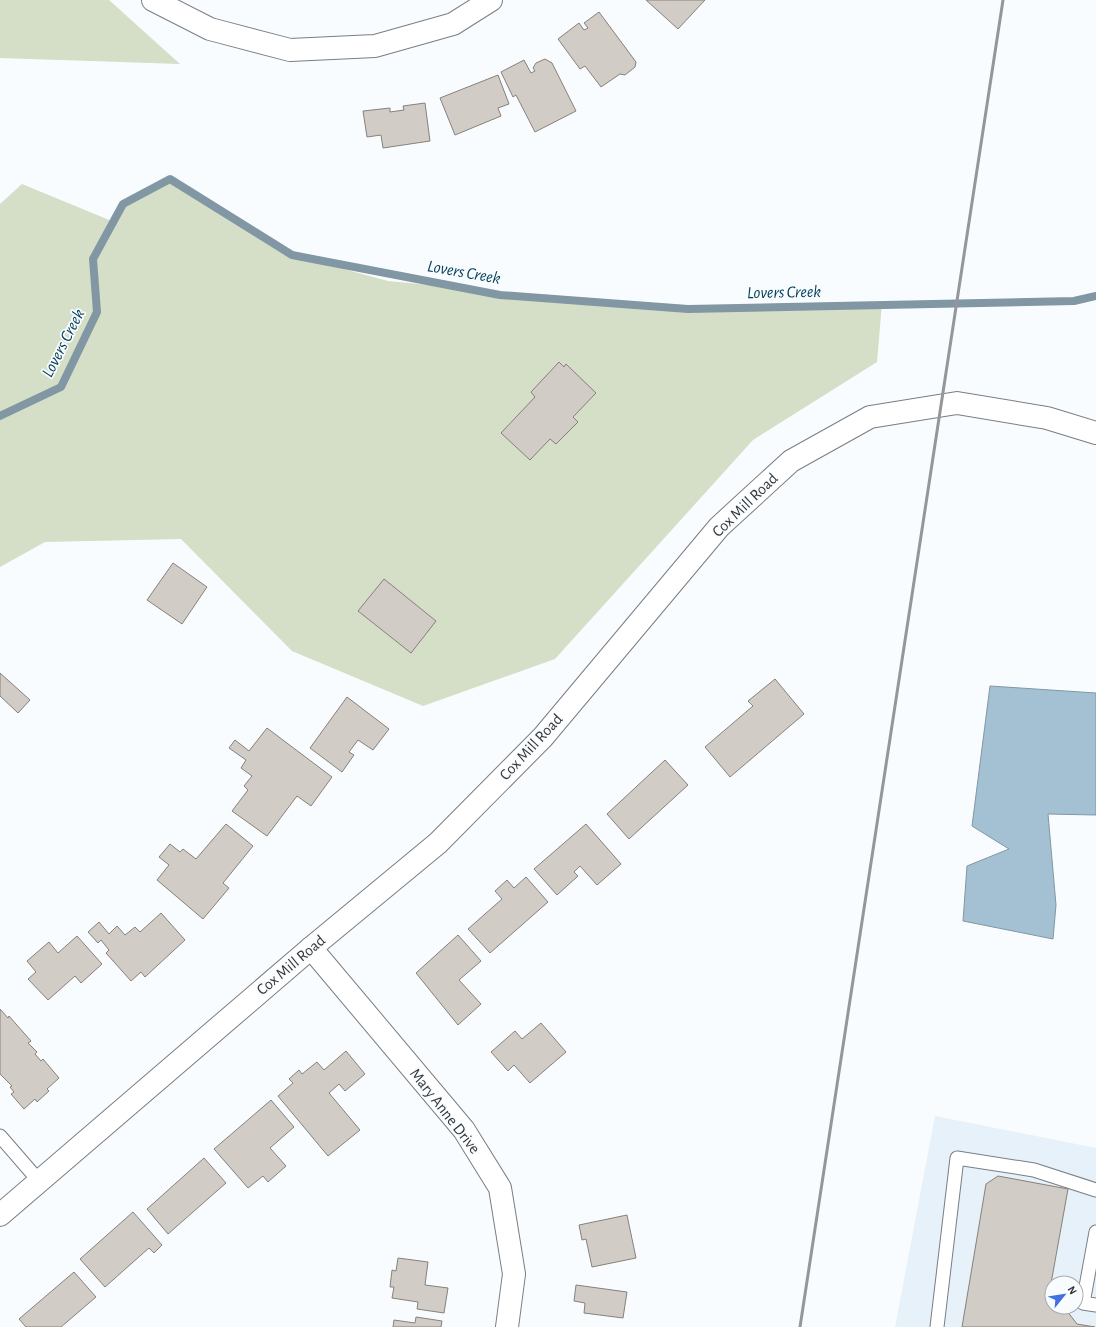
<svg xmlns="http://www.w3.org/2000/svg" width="1096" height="1327" font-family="'Alegreya Sans',sans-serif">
<rect width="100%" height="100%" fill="#f9fcfe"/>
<path fill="#e6f1f9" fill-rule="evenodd" d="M935 1116 1096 1148V1327H895ZM1052 1283H1076V1307H1052Z"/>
<g fill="#d5dec7">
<polygon points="0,0 109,0 180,64 0,58"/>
<polygon points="170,179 292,255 388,281 688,309 882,303 877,362 753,440 555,659 423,706 292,651 181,539 45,542 0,567 0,204 22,184 114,222 123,204"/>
</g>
<polygon fill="#a3c1d3" stroke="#8197a4" points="990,686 1096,693 1096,815 1048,814 1056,905 1053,939 963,921 967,866 1009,849 972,826"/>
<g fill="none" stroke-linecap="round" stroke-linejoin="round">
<polyline stroke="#8197a4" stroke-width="8" points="0,416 61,387 97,312 93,259 123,204 170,179 292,255 500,295 688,309 1074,301 1096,296"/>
</g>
<g fill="#d1ccc6" stroke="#86817b">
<polygon points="646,0 705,0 678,29"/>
<polygon points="599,12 636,62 635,67 625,75 620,74 601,87 585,66 580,69 558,39 579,23 584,30 588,28 584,23"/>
<polygon points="545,59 552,63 576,111 535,132 516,95 513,97 501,72 524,60 531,73 535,71 533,68 536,63"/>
<polygon points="498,75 509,104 498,108 501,116 455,135 440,98"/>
<polygon points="425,103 430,141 383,148 381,135 367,137 363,111 390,108 390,112 404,110 403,106"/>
<polygon points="559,362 564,367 566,364 596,393 573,417 578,422 556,444 550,439 530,460 501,433 535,397 531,392"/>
<polygon points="173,563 207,587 182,624 147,600"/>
<polygon points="384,579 436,621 411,653 358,611"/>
<polygon points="0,673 30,700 18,713 0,696"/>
<polygon points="775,679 804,714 730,777 705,747 753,706 748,701"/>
<polygon points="347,697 389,729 373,750 358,740 349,752 354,755 342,772 310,748"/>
<polygon points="267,728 332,777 311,806 297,796 267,836 232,811 248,790 244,786 252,776 241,768 246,760 229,748 235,740 249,751"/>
<polygon points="665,760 688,785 629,839 607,814"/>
<polygon points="226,824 253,846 223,883 229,888 203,919 157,880 169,865 159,857 170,844 180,852 183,849 196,859"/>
<polygon points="586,824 621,864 597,885 580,866 574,872 578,876 557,895 534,869"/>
<polygon points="526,877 548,902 490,953 468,929 502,899 495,891 507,880 514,888"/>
<polygon points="161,913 185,940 145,977 141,972 131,981 106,953 109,950 101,940 98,943 88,932 99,922 109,934 117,926 125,935 135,927 140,932"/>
<polygon points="458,935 481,961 459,980 481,1004 458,1025 416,973"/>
<polygon points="77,936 102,964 81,983 75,976 48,1000 28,979 36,972 27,961 49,942 58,953"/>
<polygon points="0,1009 8,1018 9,1016 31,1041 28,1043 37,1052 35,1054 41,1061 43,1059 59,1078 47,1089 49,1091 37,1102 35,1099 24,1109 11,1094 14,1092 10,1087 12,1086 0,1074"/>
<polygon points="541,1023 566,1052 530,1083 514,1065 508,1071 491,1052 515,1031 522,1039"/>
<polygon points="346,1051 365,1074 345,1091 339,1084 329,1093 360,1130 328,1156 278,1096 293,1083 289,1079 299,1070 302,1074 317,1062 324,1070"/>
<polygon points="271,1100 294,1127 270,1148 286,1166 268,1182 263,1176 248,1188 214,1149"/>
<polygon points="204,1158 226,1183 168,1234 147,1209"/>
<polygon points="998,1176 1068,1189 1050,1289 1052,1292 1052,1307 1064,1307 1077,1324 1095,1327 962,1327 986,1184"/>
<polygon points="133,1212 162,1245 154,1253 149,1248 105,1287 80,1259"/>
<polygon points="627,1215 636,1258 592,1267 586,1239 582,1240 579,1225"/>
<polygon points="398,1258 428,1262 425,1285 448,1288 444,1313 417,1309 418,1302 392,1298 394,1287 390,1287 392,1270 396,1271"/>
<polygon points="74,1272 96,1297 61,1327 26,1327 19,1319"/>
<polygon points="576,1285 627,1292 623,1318 584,1313 585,1303 574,1301"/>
<polygon points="416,1317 442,1321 441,1327 393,1327 394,1320 415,1323"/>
</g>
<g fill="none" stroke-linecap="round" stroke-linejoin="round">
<g stroke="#797e83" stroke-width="15">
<g id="service">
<polyline points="0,1136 39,1181"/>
<polyline points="1096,1232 1083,1303 1096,1305"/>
<polyline points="937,1327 957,1158 1034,1170 1096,1190"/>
</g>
</g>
<g stroke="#797e83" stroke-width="24">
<g id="minor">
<polyline points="153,0 210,29 290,50 375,46 453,24 491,0"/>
<polyline points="311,948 464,1130 500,1188 514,1274 507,1327"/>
</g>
</g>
<g stroke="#797e83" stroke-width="24">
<polyline id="tertiary" points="0,1215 311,948 438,843 543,737 719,527 791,461 870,417 957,403 1047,418 1096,433"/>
</g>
<use href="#service" stroke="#fff" stroke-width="13"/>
<use href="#minor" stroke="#fff" stroke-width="22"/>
<use href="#tertiary" stroke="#fff" stroke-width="22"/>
<polyline stroke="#949799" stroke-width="3" points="800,1327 1003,0"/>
</g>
<g text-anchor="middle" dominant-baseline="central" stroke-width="3.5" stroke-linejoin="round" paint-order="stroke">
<g font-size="16" fill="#323537" stroke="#f9fcfe">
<text transform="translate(745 505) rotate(-44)">Cox Mill Road</text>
<text transform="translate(531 747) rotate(-47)">Cox Mill Road</text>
<text transform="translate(291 965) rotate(-40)">Cox Mill Road</text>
<text transform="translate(445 1111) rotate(52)">Mary Anne Drive</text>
</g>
<g font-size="17" font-style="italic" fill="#023e58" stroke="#f9fcfe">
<text transform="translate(464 272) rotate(10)">Lovers Creek</text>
<text transform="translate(784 292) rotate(-1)">Lovers Creek</text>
<text transform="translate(63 343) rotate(-63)">Lovers Creek</text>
</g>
</g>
<g transform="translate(1064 1295) rotate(60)"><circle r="19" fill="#f9fcfe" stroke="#a9acae"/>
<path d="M0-3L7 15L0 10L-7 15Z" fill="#4371e2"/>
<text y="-6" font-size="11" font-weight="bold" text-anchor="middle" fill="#323537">N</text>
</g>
</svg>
